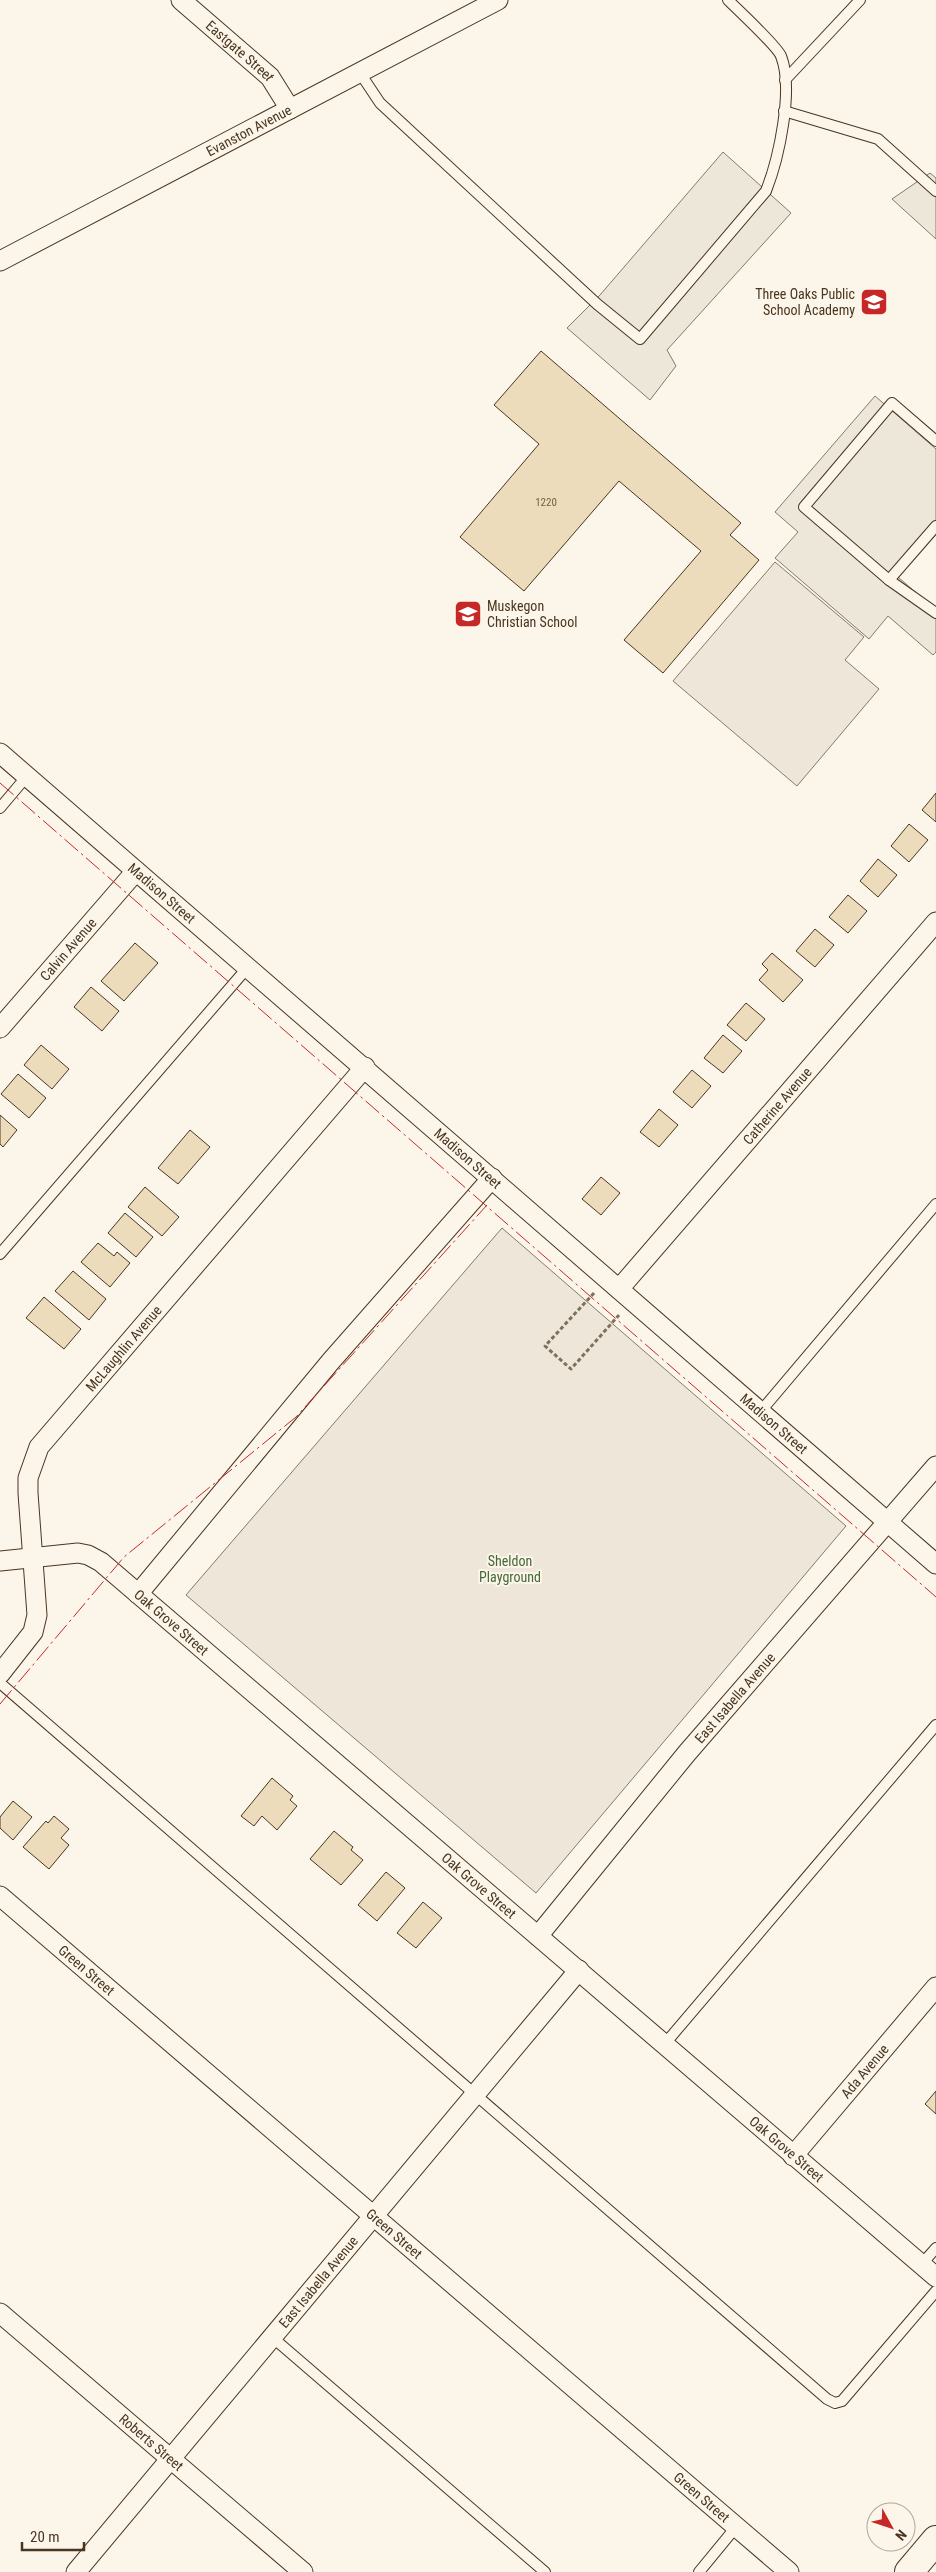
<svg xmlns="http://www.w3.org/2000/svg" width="936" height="2572" font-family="'Roboto Condensed',sans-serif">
<rect width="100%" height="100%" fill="#fbf6e9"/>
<g fill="#ede6d9" stroke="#887966">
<polygon points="775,562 864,637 845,660 879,689 797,786 673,681"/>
<polygon points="502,1228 846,1526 536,1893 186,1595"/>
</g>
<g fill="#ede7d9" stroke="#887966">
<polygon points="723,152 791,213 667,350 676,366 650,400 567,328 600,295"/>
<polygon points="930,173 936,178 936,239 892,199"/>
<polygon points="875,396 936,449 936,533 898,577 936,610 936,652 933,655 888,616 869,639 775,558 798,532 775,512"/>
</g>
<g fill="#ecdcbc" stroke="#4a3520">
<polygon points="541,351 741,523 730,535 759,560 663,673 624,640 701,551 619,481 524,591 460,537 539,444 494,405"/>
<polygon points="936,793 936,822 922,810"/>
<polygon points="909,824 928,840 909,862 891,846"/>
<polygon points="878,859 897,875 878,897 860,881"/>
<polygon points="848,895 867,911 848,933 829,917"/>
<polygon points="815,929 834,945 815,967 796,951"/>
<polygon points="135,943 158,963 124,1001 101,981"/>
<polygon points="772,953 803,980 783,1002 759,980 768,970 762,964"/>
<polygon points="91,987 119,1011 102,1031 74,1007"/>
<polygon points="746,1003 765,1019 746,1041 727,1025"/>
<polygon points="723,1035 742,1051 723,1073 704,1058"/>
<polygon points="41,1045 69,1069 52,1089 24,1065"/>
<polygon points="692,1070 711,1086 692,1108 673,1092"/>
<polygon points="18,1074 46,1098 29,1118 1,1094"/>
<polygon points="659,1109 678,1125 659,1147 640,1132"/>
<polygon points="0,1115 17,1130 3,1147 0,1144"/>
<polygon points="190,1130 210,1147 178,1184 158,1168"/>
<polygon points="601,1177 620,1193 601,1215 582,1199"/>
<polygon points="145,1187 179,1217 162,1236 128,1207"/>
<polygon points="125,1213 153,1237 136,1257 108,1233"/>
<polygon points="98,1243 114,1256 117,1252 130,1263 110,1287 81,1262"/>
<polygon points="73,1271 106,1299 89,1320 55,1291"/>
<polygon points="44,1297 81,1329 64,1349 26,1318"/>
<polygon points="272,1778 293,1796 290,1800 297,1806 277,1830 262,1816 254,1826 241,1816"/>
<polygon points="13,1801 32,1817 13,1840 0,1828 0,1817"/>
<polygon points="54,1816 69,1829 61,1838 69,1845 49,1869 23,1847 46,1821 48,1823"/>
<polygon points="334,1831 353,1847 351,1850 363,1860 341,1885 310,1859"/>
<polygon points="386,1872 405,1888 377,1921 358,1905"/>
<polygon points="423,1902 442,1918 416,1948 397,1933"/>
<polygon points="936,2091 936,2114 925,2104"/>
</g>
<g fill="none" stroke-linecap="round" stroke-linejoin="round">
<g stroke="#4a3520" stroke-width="12">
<g id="service">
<path d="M360 73 380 103 597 304 640 339 766 191C779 158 794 89 781 56 777 46 738 10 728 0"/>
<polyline points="785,80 860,0"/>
<polyline points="784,111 878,139 936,191"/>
<polyline points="936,441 892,403 804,507 889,580 936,613"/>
<polyline points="889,580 936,526"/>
<polyline points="0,808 27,776"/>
<polyline points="0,1254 248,967"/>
<polyline points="761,1411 936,1204"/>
<polyline points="0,1683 827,2399 835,2403 842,2401 936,2291"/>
<polyline points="663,2046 936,1725"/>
<polyline points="921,2265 936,2248"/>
<polyline points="272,2337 545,2572"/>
<polyline points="699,2572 736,2527"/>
</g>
</g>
<g stroke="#4a3520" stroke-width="21">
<g id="minor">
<path id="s1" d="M181 0 270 77 290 109"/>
<path id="s2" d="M0 261 498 0"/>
<path id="s3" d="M0 753 936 1564"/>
<path id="s4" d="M0 1028 136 871"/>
<path id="s5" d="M619 1289 936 922"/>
<path id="s6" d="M0 1561 78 1553 88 1555 101 1562 936 2277"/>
<polyline points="138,1594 331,1361 492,1178"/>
<path id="s7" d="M0 1674 33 1632 37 1615 28 1493V1478L39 1447 365 1067"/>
<path id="s8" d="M0 1896 789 2572"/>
<path id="s9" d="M538 1936 687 1753 936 1466"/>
<path id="s10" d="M793 2156 936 1987"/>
<path id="s11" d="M0 2313 303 2572"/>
<path id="s12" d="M76 2572 579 1970"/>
</g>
</g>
<g stroke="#4a3520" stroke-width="30">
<polyline id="primary" points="909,2572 936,2540"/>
</g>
<polyline stroke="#7f6f5c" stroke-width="3" stroke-dasharray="4 2.5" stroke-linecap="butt" points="594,1293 545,1346 571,1369 619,1315"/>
<use href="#service" stroke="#fbf6e9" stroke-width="10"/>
<use href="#minor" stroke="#fbf6e9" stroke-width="19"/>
<use href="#primary" stroke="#fbf6e9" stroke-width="28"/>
<g stroke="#c62828" stroke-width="1" stroke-dasharray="18 4 2.5 4" stroke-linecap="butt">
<polyline points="0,783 936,1597"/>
<polyline points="0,1704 124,1557 296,1417 487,1205"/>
</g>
</g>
<defs>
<g id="school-square" transform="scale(1.4375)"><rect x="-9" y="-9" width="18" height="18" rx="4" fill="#c62828" stroke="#fbf6e9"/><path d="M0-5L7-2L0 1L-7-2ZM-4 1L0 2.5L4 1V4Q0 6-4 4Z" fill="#fff"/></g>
</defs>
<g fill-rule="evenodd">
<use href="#school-square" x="874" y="302"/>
<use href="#school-square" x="468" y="614"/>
</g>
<g text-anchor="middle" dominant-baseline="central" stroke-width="4" stroke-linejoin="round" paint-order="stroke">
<g font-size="11" fill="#725f47">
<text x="546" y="502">1220</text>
</g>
<g font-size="14" fill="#4a3520" stroke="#fbf6e9">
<text stroke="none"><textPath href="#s1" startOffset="78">Eastgate Street</textPath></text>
<text stroke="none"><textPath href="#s2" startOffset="281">Evanston Avenue</textPath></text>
<text stroke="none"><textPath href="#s3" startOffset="214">Madison Street</textPath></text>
<text stroke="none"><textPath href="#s4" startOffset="104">Calvin Avenue</textPath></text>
<text stroke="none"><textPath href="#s5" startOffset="242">Catherine Avenue</textPath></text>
<text stroke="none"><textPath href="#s3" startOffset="619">Madison Street</textPath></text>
<text stroke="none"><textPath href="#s7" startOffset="371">McLaughlin Avenue</textPath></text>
<text stroke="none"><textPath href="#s3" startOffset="1024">Madison Street</textPath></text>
<text stroke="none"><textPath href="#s6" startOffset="196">Oak Grove Street</textPath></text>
<text stroke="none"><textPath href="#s9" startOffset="309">East Isabella Avenue</textPath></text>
<text stroke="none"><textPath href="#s6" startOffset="601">Oak Grove Street</textPath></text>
<text stroke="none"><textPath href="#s8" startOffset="114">Green Street</textPath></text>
<text stroke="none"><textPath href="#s10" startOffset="111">Ada Avenue</textPath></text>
<text stroke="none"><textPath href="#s6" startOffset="1006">Oak Grove Street</textPath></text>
<text stroke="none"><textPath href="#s8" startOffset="519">Green Street</textPath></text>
<text stroke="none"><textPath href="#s12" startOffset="378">East Isabella Avenue</textPath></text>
<text stroke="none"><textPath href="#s11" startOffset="199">Roberts Street</textPath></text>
<text stroke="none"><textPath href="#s8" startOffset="924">Green Street</textPath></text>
</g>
<g font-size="14" fill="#4a3520" stroke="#fbf6e9" text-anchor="end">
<text x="855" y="294">Three Oaks Public<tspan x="855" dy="16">School Academy</tspan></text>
<text x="487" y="606" text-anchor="start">Muskegon<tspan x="487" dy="16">Christian School</tspan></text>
</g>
<g font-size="14" fill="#436837" stroke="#fbf6e9">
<text x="510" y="1561">Sheldon<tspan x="510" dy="16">Playground</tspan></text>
</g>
</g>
<g transform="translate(891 2527) rotate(130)"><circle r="24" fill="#fbf6e9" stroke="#b4a999"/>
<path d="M0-4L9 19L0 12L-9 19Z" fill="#c62828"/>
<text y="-8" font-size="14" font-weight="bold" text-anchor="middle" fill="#4a3520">N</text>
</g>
<path d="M22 2542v8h62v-8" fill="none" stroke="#4a3520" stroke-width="2.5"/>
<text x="30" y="2542" font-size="15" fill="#4a3520" stroke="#fbf6e9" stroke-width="4" paint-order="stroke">20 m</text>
</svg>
